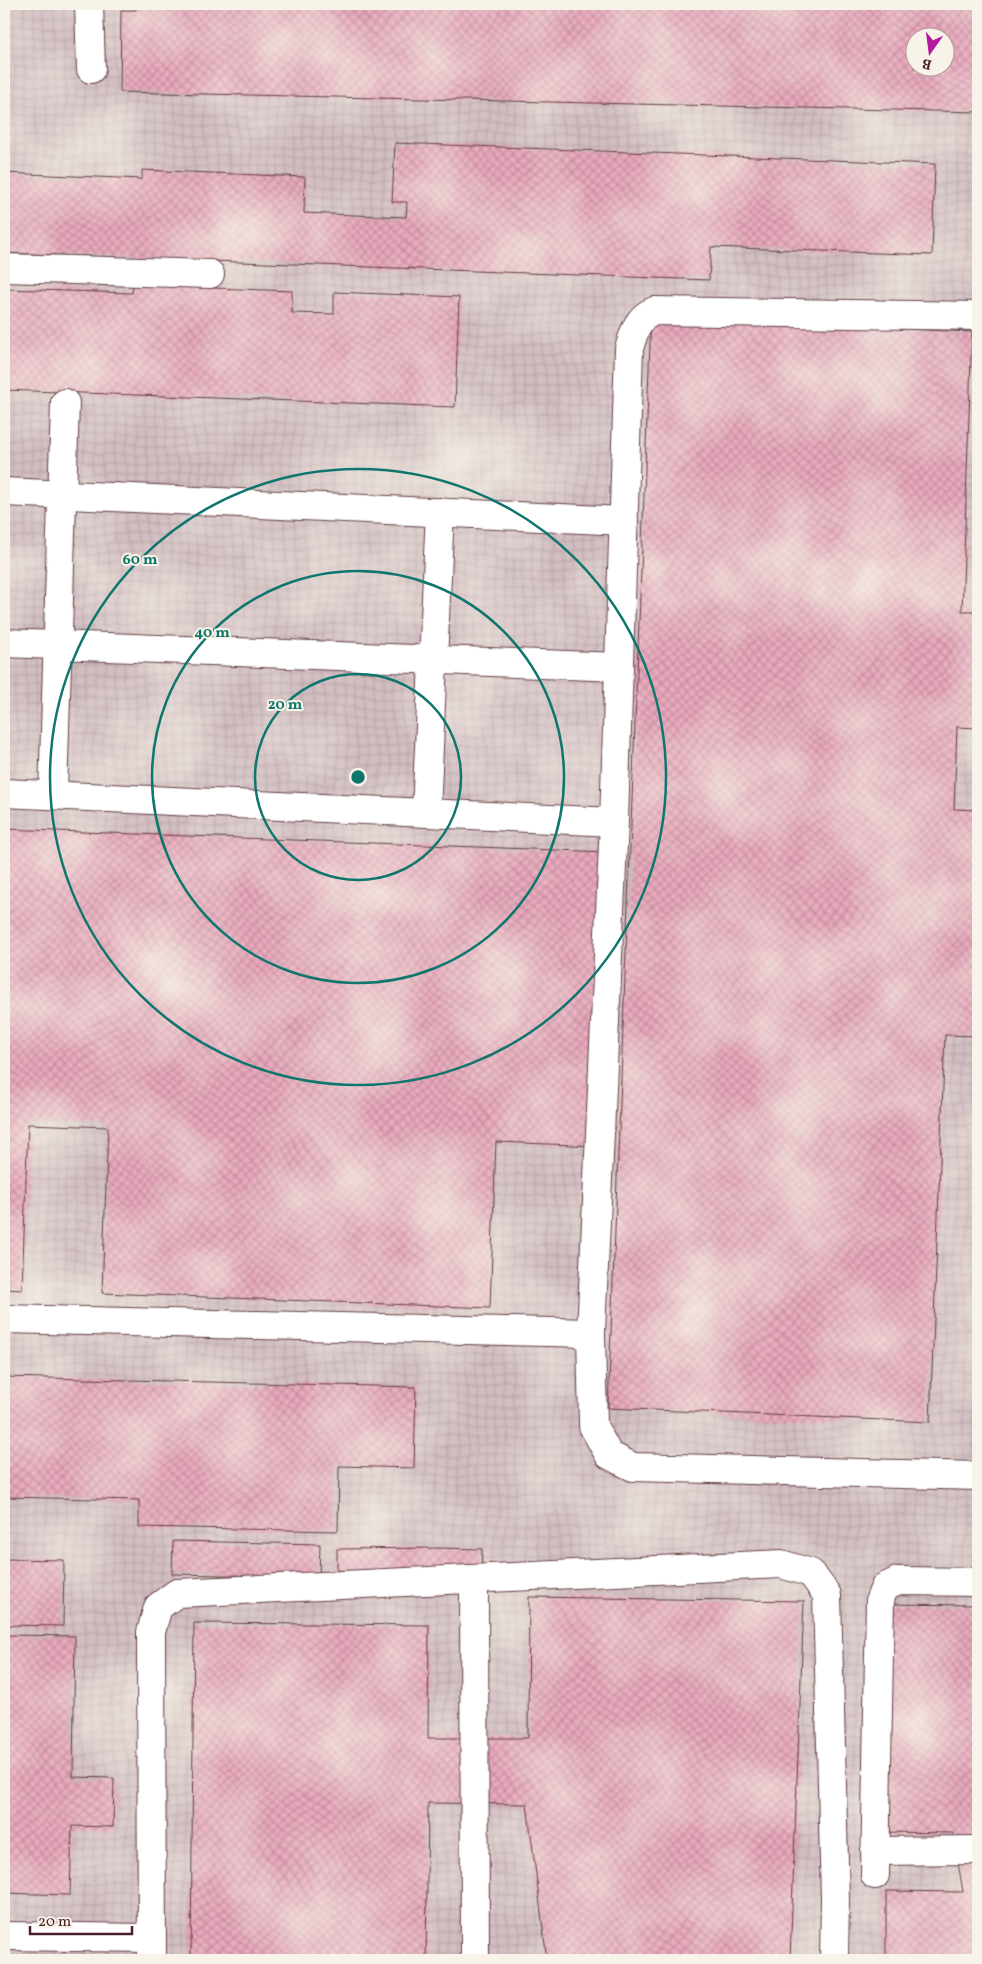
<svg xmlns="http://www.w3.org/2000/svg" width="982" height="1964" font-family="Vollkorn,serif">
<defs>
<pattern id="industrial-grid" width="8" height="8" patternUnits="userSpaceOnUse" patternTransform="scale(1.25)"><rect width="8" height="8" fill="#d2bec1"/><path d="M0 4h8M4 0v8" fill="none" stroke="#b6a3a6"/></pattern>
<pattern id="building-cross-hatch" width="8" height="8" patternUnits="userSpaceOnUse" patternTransform="scale(1.25)"><rect width="8" height="8" fill="#e9aabd"/><path d="M0 0l8 8M0 8l8-8" fill="none" stroke="#bf8a9a"/></pattern>
</defs>
<rect width="100%" height="100%" fill="#f7f3e8"/>
<filter id="ink" filterUnits="userSpaceOnUse"><feTurbulence type="fractalNoise" baseFrequency=".02" numOctaves="2"/><feDisplacementMap in="SourceGraphic" scale="10" xChannelSelector="R" yChannelSelector="G"/><feConvolveMatrix kernelMatrix="1 2 1 2 8 2 1 2 1" color-interpolation-filters="sRGB"/></filter>
<filter id="wash" filterUnits="userSpaceOnUse"><feTurbulence type="fractalNoise" baseFrequency=".0096" numOctaves="4" result="noise"/><feDisplacementMap in="SourceGraphic" scale="20" xChannelSelector="R" yChannelSelector="G"/><feGaussianBlur stdDeviation="1.12" result="paint"/><feColorMatrix in="noise" values="0 0 0 0 0 0 0 0 0 0 0 0 0 0 0 0 0 1.4 0 .05"/><feComposite in="paint" operator="in"/></filter>
<g filter="url(#wash)">
<rect width="100%" height="100%" fill="#e6dfbb"/>
<path fill="url(#industrial-grid)" fill-rule="evenodd" d="M4 4H978V1960H4ZM914 38H944V68H914Z"/>
<g id="blocks">
<g fill="url(#building-cross-hatch)" fill-rule="evenodd">
<path d="M136 4H978V112L120 92 121 10H136ZM914 38H944V68H914Z"/>
<polygon points="395,143 935,164 932,255 711,247 709,280 4,253 4,173 142,179 142,170 305,177 304,213 406,217 407,202 392,202"/>
<polygon points="133,285 292,291 292,313 334,314 334,292 459,297 455,407 4,390 4,289 132,293"/>
<polygon points="651,318 972,332 962,611 978,611 978,728 957,727 954,809 978,810 978,1036 945,1035 930,1422 608,1408"/>
<polygon points="4,829 608,852 598,1146 496,1142 490,1308 102,1293 108,1127 28,1124 22,1290 4,1289"/>
<polygon points="4,1377 416,1387 414,1468 339,1466 338,1531 139,1527 139,1500 4,1497"/>
<polygon points="173,1541 320,1544 319,1577 172,1574"/>
<polygon points="437,1548 482,1549 481,1576 337,1576 337,1549"/>
<polygon points="4,1559 64,1560 63,1626 4,1625"/>
<polygon points="529,1597 804,1601 790,1960 547,1960 527,1804 428,1803 426,1960 191,1960 194,1623 429,1625 428,1738 528,1738"/>
<polygon points="885,1604 978,1605 978,1960 886,1960 886,1891 963,1892 953,1833 883,1832"/>
<polygon points="4,1635 75,1636 73,1777 114,1778 113,1827 72,1826 70,1895 4,1893"/>
</g>
</g>
</g>
<g filter="url(#ink)">
<use href="#blocks" fill-opacity="0" stroke="#613c41" stroke-width="1"/>
<g fill="none" stroke-linecap="round" stroke-linejoin="round">
<g stroke="#613c41" stroke-width="30">
<g id="minor">
<polyline points="89,4 91,69"/>
<polyline points="4,268 210,274"/>
<polyline points="4,492 624,521"/>
<polyline points="4,643 619,667"/>
<polyline points="4,793 614,822"/>
<polyline points="53,795 65,403"/>
<polyline points="426,812 440,512"/>
<path d="M4 1319 591 1333 614 822 629 349C634 332 637 318 654 311L978 316"/>
<polyline points="591,1333 593,1426 609,1455 633,1467 978,1476"/>
<polyline points="474,1580 475,1960"/>
<polyline points="875,1851 978,1850"/>
<polyline points="875,1875 880,1599 885,1587 898,1581 978,1582"/>
<polyline points="4,1936 152,1938"/>
<polyline points="152,1960 151,1632 158,1607 177,1593 781,1564 811,1573 827,1595 835,1899 834,1960"/>
</g>
</g>
<use href="#minor" stroke="#fff" stroke-width="28"/>
</g>
</g>
<g fill="none" stroke="#0f766e" stroke-width="2.5">
<circle cx="358" cy="777" r="103"/>
<circle cx="358" cy="777" r="206"/>
<circle cx="358" cy="777" r="308"/>
</g>
<circle cx="358" cy="777" r="8" fill="#0f766e" stroke="#f7f3e8" stroke-width="2.5"/>
<g font-size="15" text-anchor="middle" font-weight="bold" fill="#0f766e" stroke="#f7f3e8" stroke-width="4" stroke-linejoin="round" paint-order="stroke">
<text x="140" y="564">60 m</text>
<text x="212" y="637">40 m</text>
<text x="285" y="709">20 m</text>
</g>
<rect width="982" height="1964" fill="none" stroke="#f7f3e8" stroke-width="20"/>
<g transform="translate(930 52) rotate(194)"><circle r="24" fill="#f7f3e8" stroke="#b29e9c"/>
<path d="M0-4L9 19L0 12L-9 19Z" fill="#b5179e"/>
<text y="-8" font-size="14" font-weight="bold" text-anchor="middle" fill="#4a1f2b">B</text>
</g>
<path d="M30 1926v8h102v-8" fill="none" stroke="#4a1f2b" stroke-width="2.5"/>
<text x="38" y="1926" font-size="15" fill="#4a1f2b" stroke="#f7f3e8" stroke-width="4" paint-order="stroke">20 m</text>
</svg>
